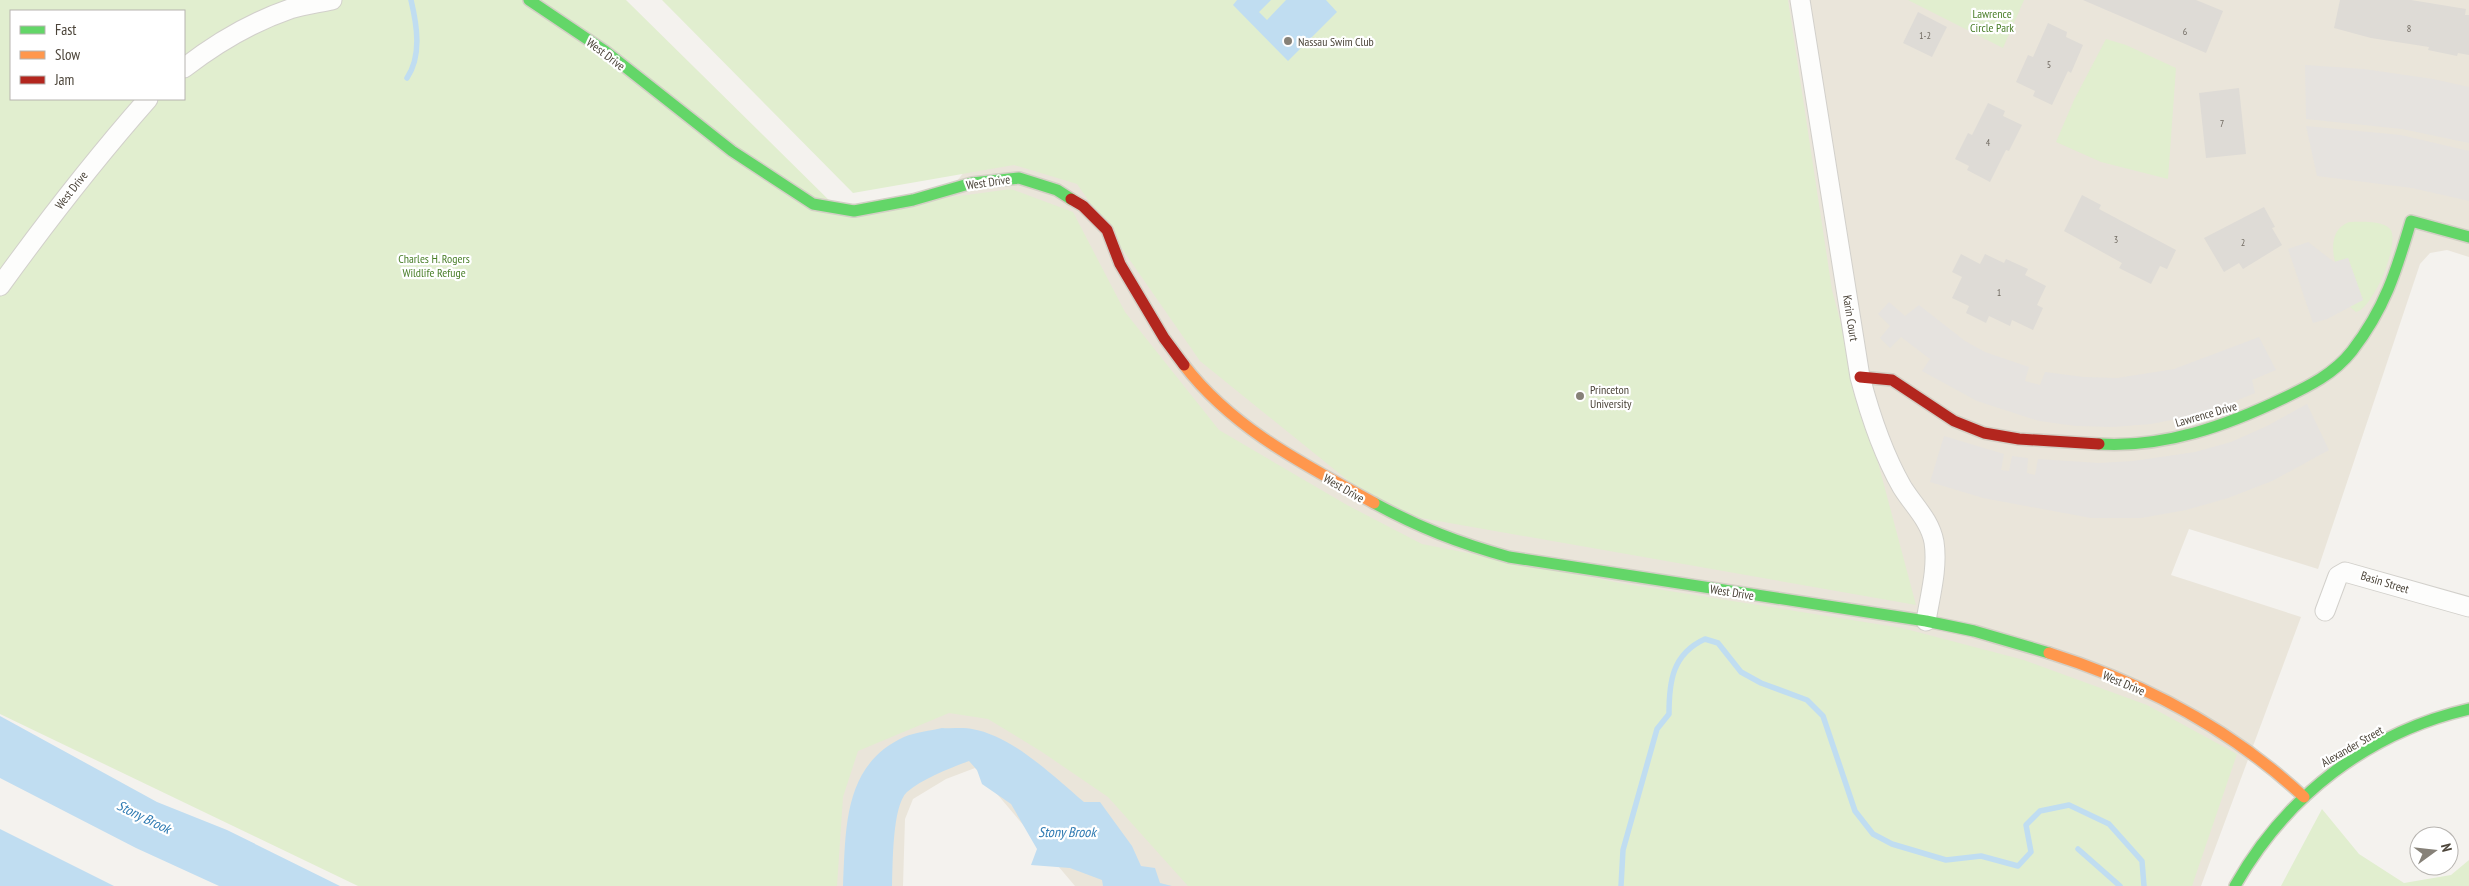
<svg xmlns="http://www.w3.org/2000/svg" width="2469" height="886" font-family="'PT Sans Narrow',sans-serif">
<rect width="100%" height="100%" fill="#f4f2ee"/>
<polygon fill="#eae5da" points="1102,0 2469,0 2469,257 2447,250 2430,253 2420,264 2318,569 2189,529 2171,575 2301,617 2201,886 1075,886 975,768 946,779 913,799 905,819 903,886 392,886"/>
<g fill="#e1eecf" fill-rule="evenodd">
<path d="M0 0H626L841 212 1011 189 1073 212 1125 312 1219 430 1347 505 1422 544 1625 584 1902 628 2024 660 2147 705 2237 754 2192 886H1188L1108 797 1042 752 988 719 949 713 858 751 843 797 837 886H358L0 714ZM11 11H184V99H11Z"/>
<polygon points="662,0 1788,0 1832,290 1916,605 1387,512 1200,361 1077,184 1014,165 853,193"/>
<polygon points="1908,0 2024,0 2003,48"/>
<polygon points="2106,39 2126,45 2176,68 2168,179 2101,162 2056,142 2074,100"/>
<path d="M2349 222C2360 222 2382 220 2390 229 2401 242 2373 309 2356 312L2349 306 2363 300 2348 258 2335 262C2331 246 2332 229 2349 222Z"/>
<polygon points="2322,809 2359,854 2404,883 2451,875 2469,860 2469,886 2281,886"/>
</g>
<g fill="#e6e3df">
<polygon points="2305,65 2364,69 2433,79 2469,87 2469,143 2402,129 2306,119"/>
<polygon points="2306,126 2401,135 2469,151 2469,201 2412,188 2317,176"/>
<polygon points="2308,242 2334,262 2348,258 2363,300 2327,319 2313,323 2288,249"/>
<polygon points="1889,302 1905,316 1919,305 1965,341 1985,352 2029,367 2025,381 2040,385 2045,372 2084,377 2117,378 2174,369 2259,337 2276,370 2252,380 2255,393 2219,408 2187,417 2151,424 2113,427 2076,426 2039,421 1977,401 1922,371 1930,359 1901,337 1890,348 1880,338 1890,326 1878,314"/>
<polygon points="2307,404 2329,450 2272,481 2228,498 2186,510 2141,518 2091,518 1983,498 1930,482 1944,436 2004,454 2001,470 2009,471 2012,456 2028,458 2027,473 2035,475 2038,459 2099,463 2133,461 2195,452 2231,442 2267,426"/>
</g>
<g fill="#c0ddf1">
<polygon points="1237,0 1271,0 1259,12 1267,20 1286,0 1326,0 1337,12 1288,61 1233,5"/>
<polygon points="0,716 157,802 227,830 340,886 219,886 136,848 0,778"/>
<path d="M942 728C952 729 963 727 972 729 1013 736 1053 776 1084 802H1100L1132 846 1141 866 1155 868 1160 883 1172 886H1103L1102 880 1070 868 1031 865 1037 849 1011 804 982 784 977 770 969 761C950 768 922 779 907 792 892 806 893 864 892 886H843C846 828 843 765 904 737 916 732 930 731 942 728Z"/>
<polygon points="0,829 114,886 0,886"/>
</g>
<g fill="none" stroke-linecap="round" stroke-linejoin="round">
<g stroke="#c0ddf1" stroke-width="5.5">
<path d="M407 78C422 56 417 25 411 0"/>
<polyline points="2078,849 2120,886"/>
<path d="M1621 886 1623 850 1657 729 1669 714C1669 682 1672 654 1705 639L1718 643 1741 672 1761 683 1807 700 1823 716 1855 811 1873 834 1892 844 1946 860 1981 856 2018 866 2031 852 2026 825 2040 811 2069 805 2109 824 2142 861 2144 886"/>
</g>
</g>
<g fill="#dedbd6">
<polygon points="2083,0 2196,0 2223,11 2206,53"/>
<polygon points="2340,0 2411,0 2466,9 2465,15 2469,15 2469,55 2458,53 2457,56 2428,50 2429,47 2371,38 2334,28"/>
<polygon points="1918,12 1947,27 1932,57 1903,43"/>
<polygon points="2048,23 2067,32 2066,37 2083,45 2071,73 2068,71 2052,105 2033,96 2035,91 2016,82 2028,55 2033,57"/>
<polygon points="2239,88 2246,154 2206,158 2199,93"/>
<polygon points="1988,103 2005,111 2003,116 2022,125 2009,151 2006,150 1990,182 1967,170 1969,166 1955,159 1968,133 1972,135"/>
<polygon points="2082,195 2101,205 2099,209 2176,250 2167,269 2160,266 2151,284 2119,268 2122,263 2064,231"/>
<polygon points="2264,207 2275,227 2272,228 2282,245 2243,269 2239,263 2224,272 2204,238"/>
<polygon points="1961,254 1980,264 1985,254 2004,263 2006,259 2028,269 2025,275 2046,286 2037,305 2043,308 2033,330 2012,320 2010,326 1989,316 1986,323 1966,313 1969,306 1952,298 1962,277 1952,272"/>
</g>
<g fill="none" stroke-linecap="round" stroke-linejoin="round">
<g stroke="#d2d0cb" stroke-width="21">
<g id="street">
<path d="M1800 0 1860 377C1870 415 1882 452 1902 487 1913 505 1930 520 1934 542 1938 568 1930 596 1926 621"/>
<path d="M184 68C215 44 252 22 290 9 303 5 318 3 332 0"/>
<path d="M0 286C47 221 95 159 148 99"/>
<polyline points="2325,611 2338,576 2345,572 2469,607"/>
</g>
</g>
<g stroke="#d3cfc5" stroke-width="14">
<g id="fast">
<polyline points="529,0 605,51 732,151 813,204 854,211 913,200 972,183 1019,178 1057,190 1071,199"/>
<path d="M2099 444C2164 448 2226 426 2284 398 2309 386 2334 374 2352 351 2385 308 2396 272 2411 221L2469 237"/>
<path d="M1374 503C1420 528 1459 543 1509 557L1926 621 1974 631 2049 653"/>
<path d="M2235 886C2285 797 2368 732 2469 709"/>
</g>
</g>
<g stroke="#d3cfc5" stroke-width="14">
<g id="slow">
<path d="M1184 365C1233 429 1305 465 1374 503"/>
<path d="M2049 653C2144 683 2231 729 2304 797"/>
</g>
</g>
<g stroke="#d3cfc5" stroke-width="14">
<g id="jam">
<polyline points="1071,199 1083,206 1107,230 1120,264 1164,338 1184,365"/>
<polyline points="1860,377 1892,380 1954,421 1984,433 2019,439 2099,444"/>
</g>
</g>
<use href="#street" stroke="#fdfdfc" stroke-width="19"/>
<use href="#fast" stroke="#63d668" stroke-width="11"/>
<use href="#slow" stroke="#ff974d" stroke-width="11"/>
<use href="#jam" stroke="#b3261e" stroke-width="11"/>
</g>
<g fill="#868178" stroke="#fff" stroke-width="2">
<circle cx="1288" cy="41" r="5"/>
<circle cx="1580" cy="396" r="5"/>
</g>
<g text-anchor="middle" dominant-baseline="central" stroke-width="4.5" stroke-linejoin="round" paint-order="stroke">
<g font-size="10" fill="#706a61">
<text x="2409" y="28">8</text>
<text x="2185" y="31">6</text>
<text x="1925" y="35">1-2</text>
<text x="2049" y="64">5</text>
<text x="2222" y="123">7</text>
<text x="1988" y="142">4</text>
<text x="2116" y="239">3</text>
<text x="2243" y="242">2</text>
<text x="1999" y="292">1</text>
</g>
<g font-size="12" fill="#4a7f2a" stroke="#fff">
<text x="1992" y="13">Lawrence<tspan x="1992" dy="14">Circle Park</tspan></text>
<text x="434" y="258">Charles H. Rogers<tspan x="434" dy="14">Wildlife Refuge</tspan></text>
</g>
<g font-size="12" fill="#4b4439" stroke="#fff" text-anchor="start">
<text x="1298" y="41">Nassau Swim Club</text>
<text x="1590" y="389">Princeton<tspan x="1590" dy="14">University</tspan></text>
</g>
<g font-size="12" fill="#4b4439" stroke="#fff">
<text transform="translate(606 54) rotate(37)">West Drive</text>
<text transform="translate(988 182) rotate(-8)">West Drive</text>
<text transform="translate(71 190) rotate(-52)">West Drive</text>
<text transform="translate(1851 318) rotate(81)">Karin Court</text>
<text transform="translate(2206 414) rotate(-16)">Lawrence Drive</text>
<text transform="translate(1344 488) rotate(30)">West Drive</text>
<text transform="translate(2385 582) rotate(17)">Basin Street</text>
<text transform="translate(1732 592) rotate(9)">West Drive</text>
<text transform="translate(2124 683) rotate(23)">West Drive</text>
<text transform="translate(2352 746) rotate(-30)">Alexander Street</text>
</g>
<g font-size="14" font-style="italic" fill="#2e7ab2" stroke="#fff">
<text transform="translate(144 817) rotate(26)">Stony Brook</text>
<text x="1067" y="832">Stony Brook</text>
</g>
</g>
<rect x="10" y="10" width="175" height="90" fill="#ffffff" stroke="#b7b4b0"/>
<rect x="20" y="26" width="25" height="8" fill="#63d668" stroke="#b7b4b0"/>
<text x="55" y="35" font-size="15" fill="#4b4439">Fast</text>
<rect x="20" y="51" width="25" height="8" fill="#ff974d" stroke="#b7b4b0"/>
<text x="55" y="60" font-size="15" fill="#4b4439">Slow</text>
<rect x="20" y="76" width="25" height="8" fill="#b3261e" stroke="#b7b4b0"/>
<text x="55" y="85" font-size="15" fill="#4b4439">Jam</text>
<g transform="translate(2434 851) rotate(75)"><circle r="24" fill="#ffffff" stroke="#b7b4b0"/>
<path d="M0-4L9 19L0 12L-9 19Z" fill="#868178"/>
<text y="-8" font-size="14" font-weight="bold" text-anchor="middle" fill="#4b4439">N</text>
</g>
</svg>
